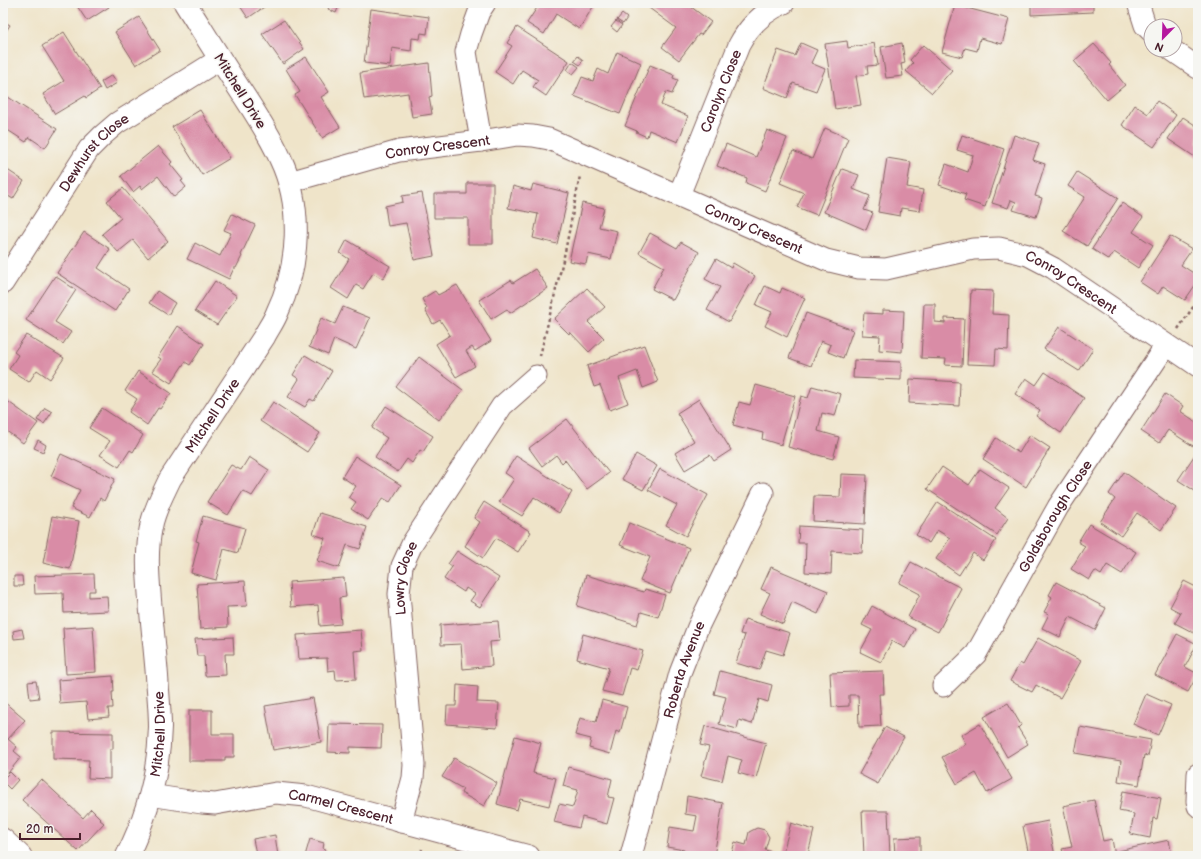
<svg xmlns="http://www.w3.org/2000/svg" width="1201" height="859" font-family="'Balsamiq Sans',sans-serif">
<rect width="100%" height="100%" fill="#f6f6f2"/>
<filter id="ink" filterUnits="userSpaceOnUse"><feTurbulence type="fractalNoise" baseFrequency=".025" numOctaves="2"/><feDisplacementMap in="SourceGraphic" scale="8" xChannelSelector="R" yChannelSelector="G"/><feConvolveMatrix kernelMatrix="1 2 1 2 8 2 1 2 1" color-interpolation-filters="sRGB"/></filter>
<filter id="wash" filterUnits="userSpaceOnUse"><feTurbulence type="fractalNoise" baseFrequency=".012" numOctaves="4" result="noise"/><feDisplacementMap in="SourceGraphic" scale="16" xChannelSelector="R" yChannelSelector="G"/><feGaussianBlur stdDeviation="0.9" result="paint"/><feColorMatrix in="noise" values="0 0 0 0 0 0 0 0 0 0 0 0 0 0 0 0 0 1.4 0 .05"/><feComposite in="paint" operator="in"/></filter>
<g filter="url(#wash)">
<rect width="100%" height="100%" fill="#efe4c9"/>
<g id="blocks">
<g fill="#d98ca6">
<polygon points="75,3 107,3 109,7 87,21"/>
<polygon points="238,3 270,3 248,18"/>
<polygon points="331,3 340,3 336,13 328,9"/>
<polygon points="540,3 586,3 593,7 579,29 556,14 544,34 527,23"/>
<polygon points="646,3 686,3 711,22 701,35 699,34 679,60 662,47 676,28 645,5"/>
<polygon points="1031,3 1093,3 1093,12 1031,15"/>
<polygon points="955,5 1009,19 1002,44 980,38 977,51 965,48 962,57 942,52"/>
<polygon points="371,9 429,17 427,34 421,33 420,39 412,38 411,51 392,48 390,66 364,63"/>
<polygon points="622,14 627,18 623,24 617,20"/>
<polygon points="139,17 160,50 136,65 115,32"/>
<polygon points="284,20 304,49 283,64 262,34"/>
<polygon points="3,21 10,25 3,36"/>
<polygon points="616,21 622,25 617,32 611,27"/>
<polygon points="517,27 569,61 546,96 533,87 538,80 522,70 513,84 495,72 512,46 507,43"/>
<polygon points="64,32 100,89 86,98 85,96 55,114 43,94 64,81 42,46"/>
<polygon points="847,41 848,48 874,43 878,65 867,66 868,74 856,76 861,105 835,109 825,44"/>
<polygon points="801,43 817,50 811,63 825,69 816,91 793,83 787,98 763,88 778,50 795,56"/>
<polygon points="902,43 905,63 901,64 903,76 886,78 881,47"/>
<polygon points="1094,44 1111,63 1109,65 1125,85 1107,100 1074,61"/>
<polygon points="923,45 952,70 932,93 906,71 913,63 910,60"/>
<polygon points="617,52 641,63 620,114 574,96 582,77 593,81 598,69 608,74"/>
<polygon points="578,56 583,60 580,65 574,61"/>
<polygon points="306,57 329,92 321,97 340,127 322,138 295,95 300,92 286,69"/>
<polygon points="572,62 579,67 573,74 567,70"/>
<polygon points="429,63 432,96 429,97 432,114 412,117 408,93 364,99 360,73"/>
<polygon points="650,65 674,75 673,78 678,80 672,94 666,92 661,105 688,116 678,142 649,130 647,137 636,132 637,131 625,126"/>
<polygon points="112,75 117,83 105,90 101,82"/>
<polygon points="8,97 57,129 45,148 29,137 26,142 3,127 3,105"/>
<polygon points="1157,101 1176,115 1154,147 1122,125 1135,105 1148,114"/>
<polygon points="200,110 230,158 202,175 172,127"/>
<polygon points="1183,117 1198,127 1198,159 1168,139"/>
<polygon points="825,128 848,138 817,215 797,207 804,193 780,183 793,151 812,159"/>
<polygon points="767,130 787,138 765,191 746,183 747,178 717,166 726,144 756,157"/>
<polygon points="962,135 1004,149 985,207 964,200 966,194 939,185 946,164 968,172 973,155 957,150"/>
<polygon points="1014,135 1039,143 1033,160 1045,164 1035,196 1042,198 1036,217 1013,210 1016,202 1011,200 1008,208 992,203"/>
<polygon points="158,146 172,162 170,164 183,180 181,181 186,187 174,197 158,176 142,189 140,186 133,192 121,176"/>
<polygon points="887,158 911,162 907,187 923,190 920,211 901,208 900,216 878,212"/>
<polygon points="3,167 24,181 13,199 5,194 3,197"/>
<polygon points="842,169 859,175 853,189 870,196 864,210 873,213 866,230 824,212"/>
<polygon points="1077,172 1118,198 1087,246 1063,231 1085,197 1068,186"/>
<polygon points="467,183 493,183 493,244 468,244 468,218 434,218 434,194 467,194"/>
<polygon points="533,184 569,193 557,244 533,238 538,214 508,208 513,186 531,191"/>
<polygon points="123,188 168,241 148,258 133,240 118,252 102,234 121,218 107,201"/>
<polygon points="422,193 434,256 414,260 406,223 388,226 385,206 403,202 402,196"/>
<polygon points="582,203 604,208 599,227 617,231 611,259 588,254 586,264 569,261"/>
<polygon points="1122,203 1143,217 1133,232 1153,245 1138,268 1114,252 1109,260 1092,249"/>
<polygon points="232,214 255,225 241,255 242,256 236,268 234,268 229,279 187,259 195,243 220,256 231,233 224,230"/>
<polygon points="84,232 110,249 98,268 129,289 115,311 57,273"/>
<polygon points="650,233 677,248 681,242 699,252 673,300 652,289 664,267 639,253"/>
<polygon points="1170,236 1192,249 1181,265 1198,276 1198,281 1185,300 1163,286 1158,294 1140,282"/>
<polygon points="347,240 390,266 383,279 373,273 363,289 356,285 348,299 331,288 349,259 340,253"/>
<polygon points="716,259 731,268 733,263 755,276 729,322 707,310 720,287 705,279"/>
<polygon points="535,269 548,288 510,313 507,309 491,319 479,300 511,280 513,283"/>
<polygon points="55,276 76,290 55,322 71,332 63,344 26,320"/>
<polygon points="215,281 237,296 217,325 195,311"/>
<polygon points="457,285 491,341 475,351 472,347 466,351 475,366 456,377 436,344 450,335 440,320 433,324 425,310 427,308 422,299 435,291 438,295"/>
<polygon points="765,286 780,293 782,288 805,298 787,337 765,326 772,312 756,305"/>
<polygon points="587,288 605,307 588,322 604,338 589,352 570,332 569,334 554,319"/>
<polygon points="971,290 993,291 992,314 1009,315 1008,350 996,349 995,365 967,364"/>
<polygon points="157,291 175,303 168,315 149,303"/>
<polygon points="924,304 935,304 935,322 945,323 945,318 964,319 962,366 945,365 946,359 921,358"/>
<polygon points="343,307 370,318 356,349 334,339 328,355 309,347 321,318 335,324"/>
<polygon points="883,310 904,311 902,352 879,350 880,336 862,335 864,313 883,314"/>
<polygon points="806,313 853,330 843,358 828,352 831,345 821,341 811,366 789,358"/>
<polygon points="178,326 204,344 190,365 185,362 171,383 152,371 161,359 158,357"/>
<polygon points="1059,327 1093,349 1079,371 1044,349"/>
<polygon points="26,335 64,358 50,379 37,370 29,382 9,369 18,355 14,352"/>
<polygon points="644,345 658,382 643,388 637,371 619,378 628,403 610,410 600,385 594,387 587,366"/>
<polygon points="305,355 332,371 314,401 310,399 305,407 288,397 299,379 293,375"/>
<polygon points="419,357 463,390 439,420 396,387"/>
<polygon points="854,360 901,362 901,380 853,378"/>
<polygon points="138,371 171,393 160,409 158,408 147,425 129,412 137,399 125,391"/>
<polygon points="1045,372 1084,398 1061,433 1036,416 1040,410 1015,394 1026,378 1036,385"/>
<polygon points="910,379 960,382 959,406 909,403"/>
<polygon points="756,385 795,396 781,445 762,439 763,433 733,425 739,402 750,405"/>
<polygon points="812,386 841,394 835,416 822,413 818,431 839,437 833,459 788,447 801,396 808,398"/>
<polygon points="1165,394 1183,406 1180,411 1198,423 1198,439 1193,446 1168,430 1159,443 1141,431"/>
<polygon points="3,398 38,423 23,443 5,430 3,432"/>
<polygon points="699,399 731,450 714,461 710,455 685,470 675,453 694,441 677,413"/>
<polygon points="273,402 320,433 307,452 260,421"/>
<polygon points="386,406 433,436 423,452 420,450 412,463 407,459 398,472 375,457 387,438 372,428"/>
<polygon points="45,408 52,412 44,424 37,420"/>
<polygon points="102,408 143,435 133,452 130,450 119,467 100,455 110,441 89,428"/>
<polygon points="567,419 609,473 587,489 565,460 562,463 556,455 542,466 529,448"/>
<polygon points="1030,435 1050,448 1026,487 983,459 996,438 1019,453"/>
<polygon points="38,440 46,445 43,452 34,448"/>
<polygon points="1198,450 1198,493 1178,480"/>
<polygon points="61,454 115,479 104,501 100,498 90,517 71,508 80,490 51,476"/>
<polygon points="636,454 657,466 643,490 622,479"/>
<polygon points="355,456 401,485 390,502 383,498 368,520 351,509 356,502 349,497 356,486 342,477"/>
<polygon points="516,456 572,492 559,513 534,497 522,516 499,502 514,479 505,473"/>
<polygon points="249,457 269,470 252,496 243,491 228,515 207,502 231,465 241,470"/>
<polygon points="942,467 969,485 980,469 1009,488 995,508 1008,518 997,535 927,489"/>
<polygon points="660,469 708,495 686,536 666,525 677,505 648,490"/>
<polygon points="1124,472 1176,508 1161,530 1137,513 1121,536 1100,522 1115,499 1109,494"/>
<polygon points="841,474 867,475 865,524 813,521 814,496 840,497"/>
<polygon points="484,502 531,532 518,552 496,538 483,558 465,546 480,522 474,518"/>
<polygon points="938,502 996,540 983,560 973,553 959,575 936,559 950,538 937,530 929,543 916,535"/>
<polygon points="320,513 367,527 360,549 347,545 339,568 317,561 325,538 313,534"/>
<polygon points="52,516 79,521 70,569 43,563"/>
<polygon points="203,516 245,528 238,553 224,549 216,580 191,573 199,542 196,541"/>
<polygon points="629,523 689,548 670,593 640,581 650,557 620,545"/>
<polygon points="1089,524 1136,552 1122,574 1107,565 1101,575 1095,571 1089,580 1071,569 1085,546 1078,542"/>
<polygon points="799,526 863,530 862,553 832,551 831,574 805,572 806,543 798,543"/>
<polygon points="457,551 499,578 480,607 470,601 475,594 466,588 464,592 444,579 452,567 448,564"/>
<polygon points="911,562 961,588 938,632 908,617 920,594 899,583"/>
<polygon points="771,567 828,591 818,614 792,602 783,624 760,614 770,593 761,589"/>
<polygon points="94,574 95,591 89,591 89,597 107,596 108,611 64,613 63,593 35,594 34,576"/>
<polygon points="586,575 644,592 645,589 665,595 658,617 641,612 637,625 577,606"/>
<polygon points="14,576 22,576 23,586 14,586"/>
<polygon points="344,578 346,597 339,598 341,624 320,626 318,605 291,607 289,582"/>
<polygon points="245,581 247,606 227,607 228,627 200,629 197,584"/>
<polygon points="1184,581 1198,588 1198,635 1175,623 1181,613 1170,607"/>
<polygon points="1056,582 1106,608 1095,630 1070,617 1060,637 1042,628 1049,614 1044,612 1052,597 1049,595"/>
<polygon points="872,606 915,629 905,648 892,641 881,662 860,652 872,630 862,625"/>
<polygon points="745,619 790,633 783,655 766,650 759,670 736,663 745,635 740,634"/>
<polygon points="498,621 500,641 490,642 492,666 463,669 461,644 441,645 440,625"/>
<polygon points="93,626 96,672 66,674 63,628"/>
<polygon points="22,629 24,638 14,639 13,631"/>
<polygon points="361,630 363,650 354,651 356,679 336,680 335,670 328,671 327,658 299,659 297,635"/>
<polygon points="583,634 643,651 637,670 630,668 622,696 602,691 609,668 577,659"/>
<polygon points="1177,634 1197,644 1185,667 1198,674 1188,692 1155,675"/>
<polygon points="233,637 234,654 225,654 226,675 205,676 204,656 197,656 195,639"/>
<polygon points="1038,638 1081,661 1060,698 1036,685 1032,692 1010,681 1020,663 1023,665"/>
<polygon points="720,671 772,685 768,702 759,699 752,724 739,720 737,729 719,724 726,697 714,694"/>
<polygon points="883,671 884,694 879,694 881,726 859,727 858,695 849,695 849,706 832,707 830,673"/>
<polygon points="113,676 114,692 112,692 113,708 108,708 109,717 88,719 86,702 60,704 58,680"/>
<polygon points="36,681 39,698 30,699 28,682"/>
<polygon points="457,685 478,687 477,702 499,703 497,728 446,724 447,706 456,706"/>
<polygon points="1146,694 1171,705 1158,735 1133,724"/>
<polygon points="313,698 321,742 273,750 265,706"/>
<polygon points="602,700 627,707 620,733 616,731 610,754 589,748 591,739 575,735 580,718 596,722"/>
<polygon points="3,701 25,720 8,739 17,747 14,751 21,757 8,773 3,769"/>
<polygon points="1008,703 1021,725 1018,728 1028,744 1007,757 984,717"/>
<polygon points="189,710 212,710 212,734 234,734 234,757 225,757 225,761 189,761"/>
<polygon points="329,724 382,725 381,748 350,747 350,753 328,752"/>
<polygon points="980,724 1012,779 987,793 976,773 957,784 942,757 966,744 961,735"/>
<polygon points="705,726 766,743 756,778 738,773 742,760 728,756 722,781 701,776 709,747 700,745"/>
<polygon points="885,727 904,737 878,784 859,774"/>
<polygon points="1080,727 1151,740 1148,756 1144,755 1139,785 1118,781 1121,761 1075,753"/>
<polygon points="53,732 113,733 113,749 110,749 110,779 88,778 89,760 53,759"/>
<polygon points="515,736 541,743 533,773 556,778 549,806 520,799 517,810 497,804"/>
<polygon points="454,758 497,783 484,806 461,793 463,789 442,777"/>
<polygon points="568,767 612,779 608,797 614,798 607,824 582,817 579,828 554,822 559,804 573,807 578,790 563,786"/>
<polygon points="10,772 18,780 10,789 3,782 3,779"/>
<polygon points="41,779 83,818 91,809 101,819 100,820 104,823 78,851 22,800"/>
<polygon points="1123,791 1161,798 1157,819 1153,818 1150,838 1130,834 1134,814 1119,811"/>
<polygon points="687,796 723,803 714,856 695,856 684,854 684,850 667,847 670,827 694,831 697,816 685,814"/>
<polygon points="1094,800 1103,841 1112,839 1115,856 1064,856 1062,849 1072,847 1063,806"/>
<polygon points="862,811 888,811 890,856 864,856"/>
<polygon points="1048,821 1055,856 1029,856 1023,826"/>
<polygon points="791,823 814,830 808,854 814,856 782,856"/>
<polygon points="757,828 765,830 769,837 765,850 776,853 776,856 731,856 735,842 746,845 749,832"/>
<polygon points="275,835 278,856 247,856 256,854 253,839"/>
<polygon points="920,837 920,856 895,856 894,838"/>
<polygon points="310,839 324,843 323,849 326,850 325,854 331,856 305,856"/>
<polygon points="1169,840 1172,856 1120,856 1118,851"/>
</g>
</g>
</g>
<g filter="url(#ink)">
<use href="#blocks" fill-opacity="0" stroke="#846462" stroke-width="1"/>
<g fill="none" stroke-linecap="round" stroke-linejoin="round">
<g stroke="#846462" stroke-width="23">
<g id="minor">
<polyline points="1138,3 1145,25 1151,31"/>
<polyline points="1172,50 1198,68"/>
<polyline points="481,141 466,52 471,34 479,12 485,3"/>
<path id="s1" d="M289 182 399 151 481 141 517 135 533 136 549 139 826 260 859 268 886 269 973 249 999 248 1028 255 1053 268 1198 366"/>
<path id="s2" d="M679 195 739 45C749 26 765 11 784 3"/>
<path id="s3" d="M3 283 89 149 103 135 117 123 220 59"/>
<path id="s4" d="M943 686 976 654 1058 507 1166 345"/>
<polyline points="1198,774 1197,801 1198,806"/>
<path id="s5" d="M150 795 202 803 215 804 276 793 306 796 529 856"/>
<path id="s6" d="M401 822 413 778 414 765 399 594 402 566 413 542 502 406 536 376"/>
<polyline points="3,839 21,856"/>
<path id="s7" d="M631 856 680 673 698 627 763 493"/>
</g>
</g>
<g stroke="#846462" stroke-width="24">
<g id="tertiary">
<path id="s8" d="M127 856C147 816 159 772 160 727 160 710 158 693 157 676 155 650 152 625 150 600 148 575 146 551 151 527 154 510 163 494 170 479L264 337C268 329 274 321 277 313 300 265 303 206 280 158 268 131 251 107 235 82 218 56 202 30 185 3"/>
</g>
</g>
<g stroke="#846462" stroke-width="2.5" stroke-dasharray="3 3" stroke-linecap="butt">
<polyline points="1178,329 1198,300"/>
<polyline points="540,356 565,252 580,176"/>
<polyline points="420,856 422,849"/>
</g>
<use href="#minor" stroke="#fff" stroke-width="21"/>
<use href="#tertiary" stroke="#fff" stroke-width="22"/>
</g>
</g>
<g text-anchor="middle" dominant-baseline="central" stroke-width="3" stroke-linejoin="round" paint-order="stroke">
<g font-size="14" fill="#4a1f2b" stroke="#f6f6f2">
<text transform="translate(240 91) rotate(58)">Mitchell Drive</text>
<text stroke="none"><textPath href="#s2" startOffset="112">Carolyn Close</textPath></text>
<text stroke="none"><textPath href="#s1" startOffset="153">Conroy Crescent</textPath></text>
<text stroke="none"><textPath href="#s3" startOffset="160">Dewhurst Close</textPath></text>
<text stroke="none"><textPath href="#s1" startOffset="489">Conroy Crescent</textPath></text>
<text stroke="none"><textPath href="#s1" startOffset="825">Conroy Crescent</textPath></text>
<text stroke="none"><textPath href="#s8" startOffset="463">Mitchell Drive</textPath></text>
<text stroke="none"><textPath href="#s4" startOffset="205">Goldsborough Close</textPath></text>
<text stroke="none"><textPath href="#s6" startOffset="247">Lowry Close</textPath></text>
<text stroke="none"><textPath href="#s7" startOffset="194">Roberta Avenue</textPath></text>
<text stroke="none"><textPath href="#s8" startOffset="127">Mitchell Drive</textPath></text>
<text stroke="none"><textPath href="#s5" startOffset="194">Carmel Crescent</textPath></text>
</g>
</g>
<rect width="1201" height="859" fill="none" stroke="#f6f6f2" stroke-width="16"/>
<g transform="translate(1163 38) rotate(203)"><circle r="19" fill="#f6f6f2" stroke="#b1a0a2"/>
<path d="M0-3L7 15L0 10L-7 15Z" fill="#b5179e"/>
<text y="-6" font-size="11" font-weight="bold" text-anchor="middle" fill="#4a1f2b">N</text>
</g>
<path d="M20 833v6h60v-6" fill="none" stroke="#4a1f2b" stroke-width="2"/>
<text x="26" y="833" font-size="12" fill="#4a1f2b" stroke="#f6f6f2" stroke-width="3" paint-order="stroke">20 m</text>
</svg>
